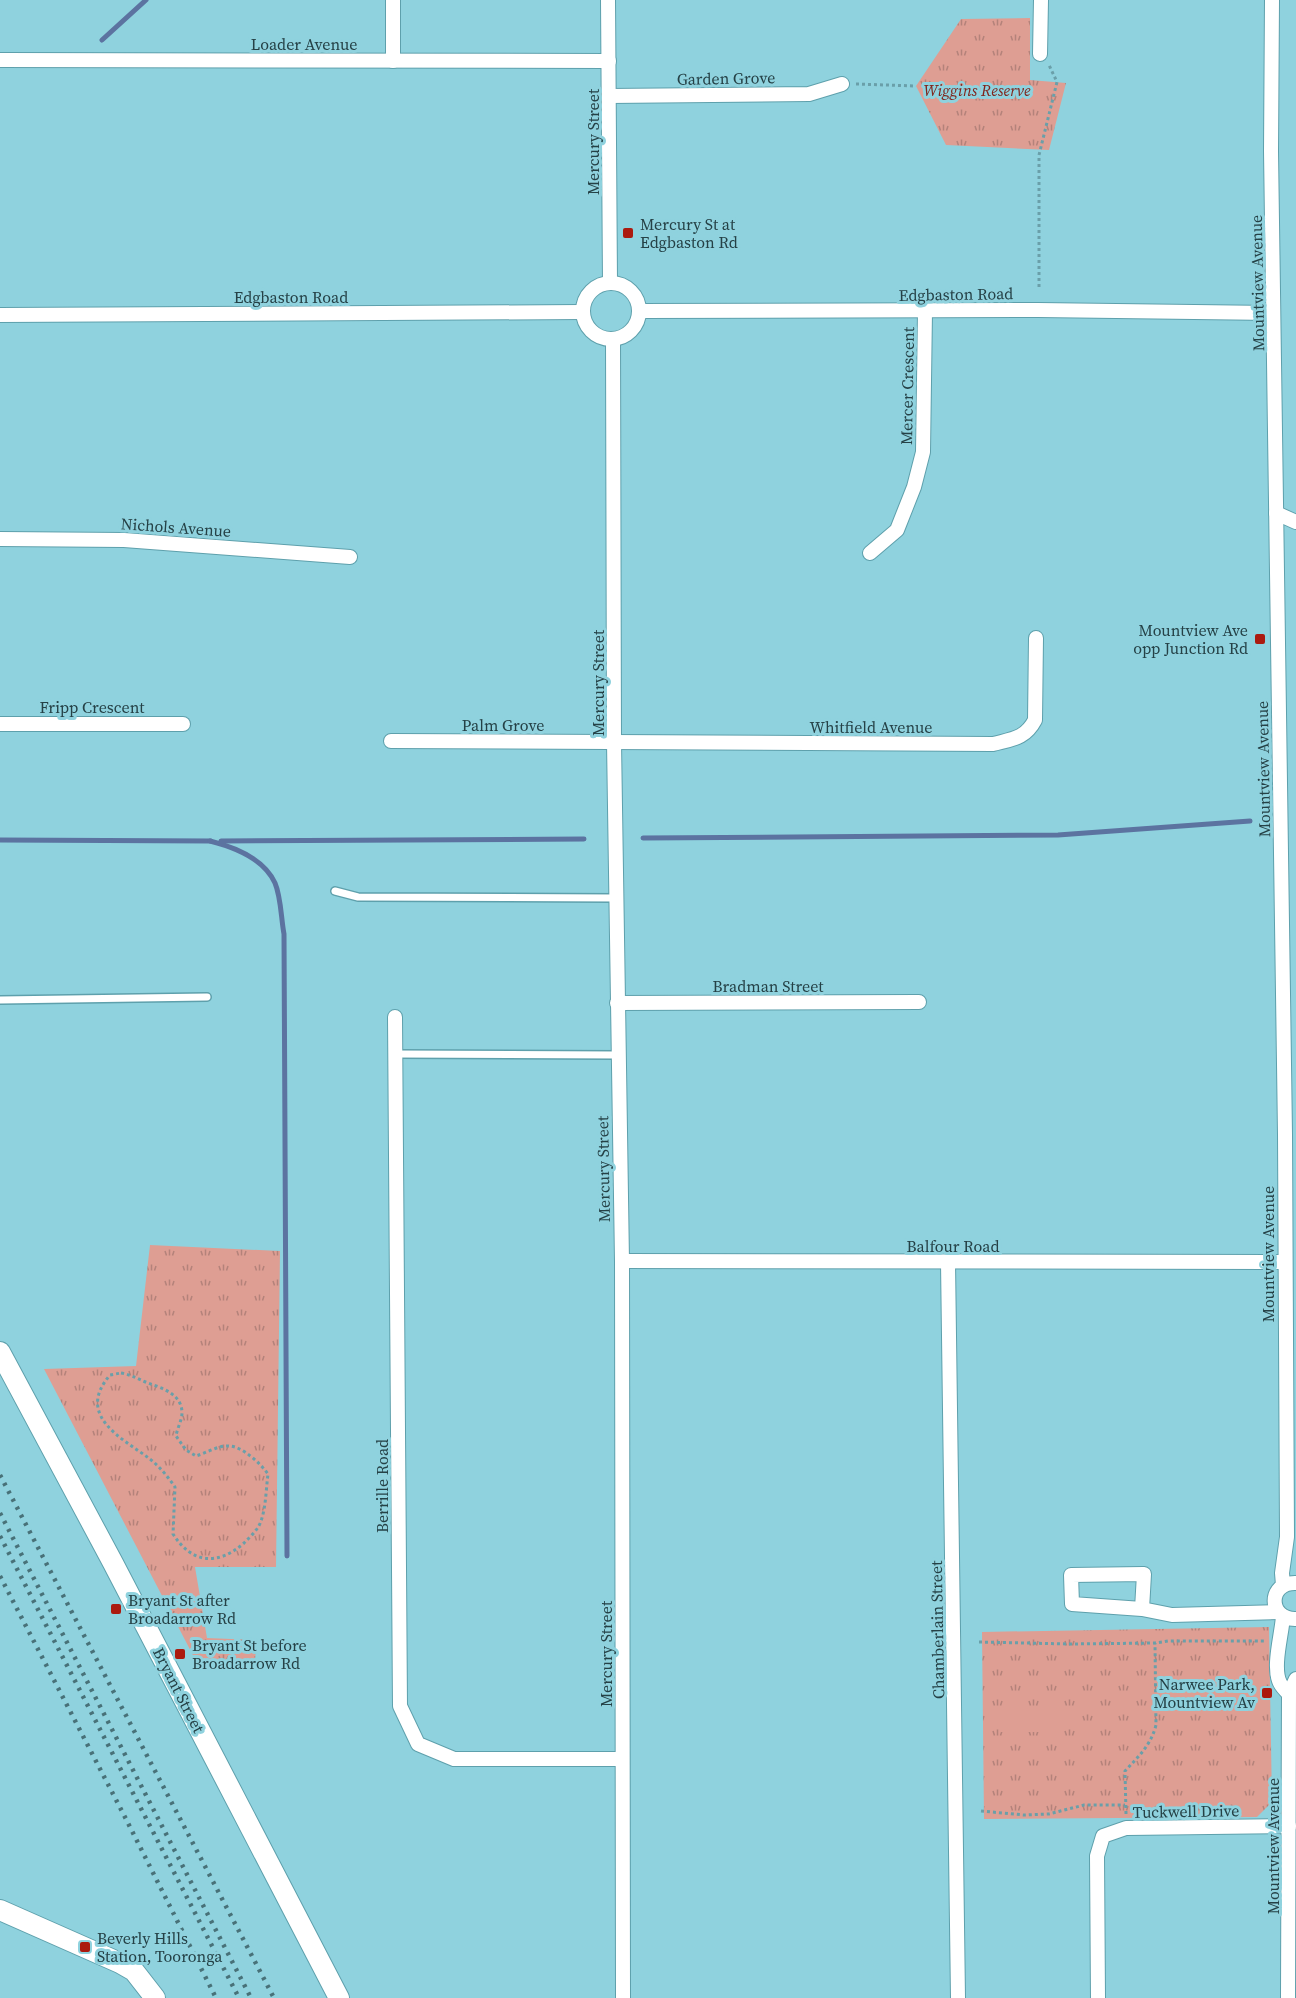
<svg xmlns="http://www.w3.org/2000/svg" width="1296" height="1998" font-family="'Source Serif 4',serif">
<defs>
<pattern id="park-tufts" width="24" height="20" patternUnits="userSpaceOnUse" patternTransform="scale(1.5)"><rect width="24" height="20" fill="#de9e93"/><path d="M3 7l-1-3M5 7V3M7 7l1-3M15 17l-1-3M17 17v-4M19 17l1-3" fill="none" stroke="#b4827a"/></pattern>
</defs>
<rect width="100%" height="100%" fill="#8fd2de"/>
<g fill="url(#park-tufts)">
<polygon points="1030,18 1030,80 1066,83 1049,150 946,145 916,86 961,19"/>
<polygon points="150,1245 280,1251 276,1567 195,1567 207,1638 257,1640 254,1669 197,1663 44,1369 136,1366"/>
<polygon points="1269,1627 1272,1802 1257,1817 984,1819 982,1632"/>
</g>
<rect fill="#de9e93" x="999" y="1709" width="65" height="23"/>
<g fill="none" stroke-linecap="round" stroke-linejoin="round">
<g stroke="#5c73a0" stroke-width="5">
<polyline points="102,40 146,0"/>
<polyline points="643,838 1058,835 1250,821"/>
<polyline points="0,840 211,841"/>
<path d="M210 841C234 847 264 859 275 883 281 897 281 918 284 934L287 1556"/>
<polyline points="221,841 584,839"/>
</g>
<g stroke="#5ea0ac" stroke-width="10">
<g id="lane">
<polyline points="335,891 358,897 616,898"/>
<polyline points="0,1000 207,997"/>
<polyline points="396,1054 617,1055"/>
</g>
</g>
<g stroke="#5ea0ac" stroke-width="16">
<g id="street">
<polyline points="393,0 393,61"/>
<polyline points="608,0 610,283"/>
<polyline points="1272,0 1271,151 1285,1134 1287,1537 1282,1573 1283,1585"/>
<polyline points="1040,54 1041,0"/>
<polyline points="0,60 609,61"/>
<polyline points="609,96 809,94 842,84"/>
<circle cx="611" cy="311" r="28"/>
<polyline points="639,311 1038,310 1273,313"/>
<polyline points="0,315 582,312"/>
<polyline points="613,339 614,742 622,1261 623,1998"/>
<polyline points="1276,513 1296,522"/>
<polyline points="0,539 124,540 350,557"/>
<polyline points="870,553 897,530 914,487 923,452 925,311"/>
<polyline points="0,724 183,724"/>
<path d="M391 741 993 744C1012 739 1025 739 1035 720L1036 638"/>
<polyline points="617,1003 919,1002"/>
<polyline points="395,1017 400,1706 418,1744 454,1759 622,1759"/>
<polyline points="622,1261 1285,1262"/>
<polyline points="948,1262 958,1998"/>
<path d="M1296 1583C1267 1582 1268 1620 1296 1619"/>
<polyline points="1142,1609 1144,1574 1071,1575 1072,1604 1142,1609 1172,1615 1278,1612"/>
<path d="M1283 1616C1282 1634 1272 1667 1280 1683 1282 1687 1286 1691 1289 1694"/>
<polyline points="1098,1998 1097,1856 1103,1836 1126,1828 1289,1826"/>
<polyline points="1288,1998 1289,1694 1296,1679"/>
</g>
</g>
<g stroke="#5ea0ac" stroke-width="22">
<g id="secondary">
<polyline points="0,1352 113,1563 339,1998"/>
<polyline points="0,1910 120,1963 134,1971 155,1998"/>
</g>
</g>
<g stroke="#6a9fa9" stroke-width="3" stroke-dasharray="3 3" stroke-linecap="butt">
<polyline points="856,84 916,86"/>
<polyline points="1039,287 1039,155 1057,82 1049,65"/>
<path d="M121 1373C132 1375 138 1379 148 1383 162 1388 182 1394 182 1413 182 1420 177 1429 176 1436L186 1450 196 1456C206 1453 219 1445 229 1446 242 1446 261 1464 268 1474 266 1489 266 1507 261 1521 258 1530 250 1537 244 1543 218 1566 192 1564 173 1534L175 1487C168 1477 160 1467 150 1459 122 1438 75 1416 110 1375Z"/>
<polyline points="979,1642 1070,1644 1155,1643 1168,1641 1265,1641"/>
<polyline points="981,1811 1024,1815 1049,1814 1084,1805 1125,1805"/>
<path d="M1126 1814 1125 1771C1139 1756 1151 1745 1156 1725L1155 1643"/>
</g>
<use href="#lane" stroke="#fff" stroke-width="7"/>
<use href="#street" stroke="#fff" stroke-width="14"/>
<use href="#secondary" stroke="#fff" stroke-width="20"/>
<g stroke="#487178" stroke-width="4.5" stroke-dasharray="3 6" stroke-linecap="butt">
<polyline points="0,1475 274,1998"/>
<polyline points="0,1513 251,1998"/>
<polyline points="0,1536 239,1998"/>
<polyline points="0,1576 126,1819 216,1998"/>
</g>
</g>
<g fill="#ab1a0f" stroke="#8fd2de" stroke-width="2">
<rect x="622" y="227" width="12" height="12" rx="3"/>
<rect x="1254" y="633" width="12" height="12" rx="3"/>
<rect x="110" y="1603" width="12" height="12" rx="3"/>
<rect x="174" y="1648" width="12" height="12" rx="3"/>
<rect x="1261" y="1687" width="12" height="12" rx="3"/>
<rect x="79" y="1941" width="12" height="12" rx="3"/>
</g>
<g text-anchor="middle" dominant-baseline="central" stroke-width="6" stroke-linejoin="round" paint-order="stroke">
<g font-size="16" fill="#254146" stroke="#8fd2de">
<text x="304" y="44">Loader Avenue</text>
<text transform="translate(726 78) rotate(-1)">Garden Grove</text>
<text transform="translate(593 142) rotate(-90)">Mercury Street</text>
<text transform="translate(1257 283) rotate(-91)">Mountview Avenue</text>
<text transform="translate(956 294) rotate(-1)">Edgbaston Road</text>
<text x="291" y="297">Edgbaston Road</text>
<text transform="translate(907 386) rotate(-89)">Mercer Crescent</text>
<text transform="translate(176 527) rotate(4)">Nichols Avenue</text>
<text transform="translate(598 683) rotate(-90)">Mercury Street</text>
<text x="92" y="707">Fripp Crescent</text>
<text x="503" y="725">Palm Grove</text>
<text x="871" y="727">Whitfield Avenue</text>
<text transform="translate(1263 769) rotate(-91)">Mountview Avenue</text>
<text x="768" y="986">Bradman Street</text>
<text transform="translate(603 1169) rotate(-91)">Mercury Street</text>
<text x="953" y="1246">Balfour Road</text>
<text transform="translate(1268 1254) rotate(-90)">Mountview Avenue</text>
<text transform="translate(382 1486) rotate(-90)">Berrille Road</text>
<text transform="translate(937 1630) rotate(-91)">Chamberlain Street</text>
<text transform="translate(606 1654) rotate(-90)">Mercury Street</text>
<text transform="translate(179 1690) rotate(63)">Bryant Street</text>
<text transform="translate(1186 1811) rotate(-1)">Tuckwell Drive</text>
<text transform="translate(1273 1846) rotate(-90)">Mountview Avenue</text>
</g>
<g font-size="16" font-style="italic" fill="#81241b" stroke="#8fd2de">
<text x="977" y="90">Wiggins Reserve</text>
</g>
<g font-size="16" fill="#254146" stroke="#8fd2de" text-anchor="start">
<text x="640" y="224">Mercury St at<tspan x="640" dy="18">Edgbaston Rd</tspan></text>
<text x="1248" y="630" text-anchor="end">Mountview Ave<tspan x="1248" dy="18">opp Junction Rd</tspan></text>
<text x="128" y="1600">Bryant St after<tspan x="128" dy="18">Broadarrow Rd</tspan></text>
<text x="192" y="1645">Bryant St before<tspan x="192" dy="18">Broadarrow Rd</tspan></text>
<text x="1255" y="1684" text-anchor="end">Narwee Park,<tspan x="1255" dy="18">Mountview Av</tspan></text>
<text x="97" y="1938">Beverly Hills<tspan x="97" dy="18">Station, Tooronga</tspan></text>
</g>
</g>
</svg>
